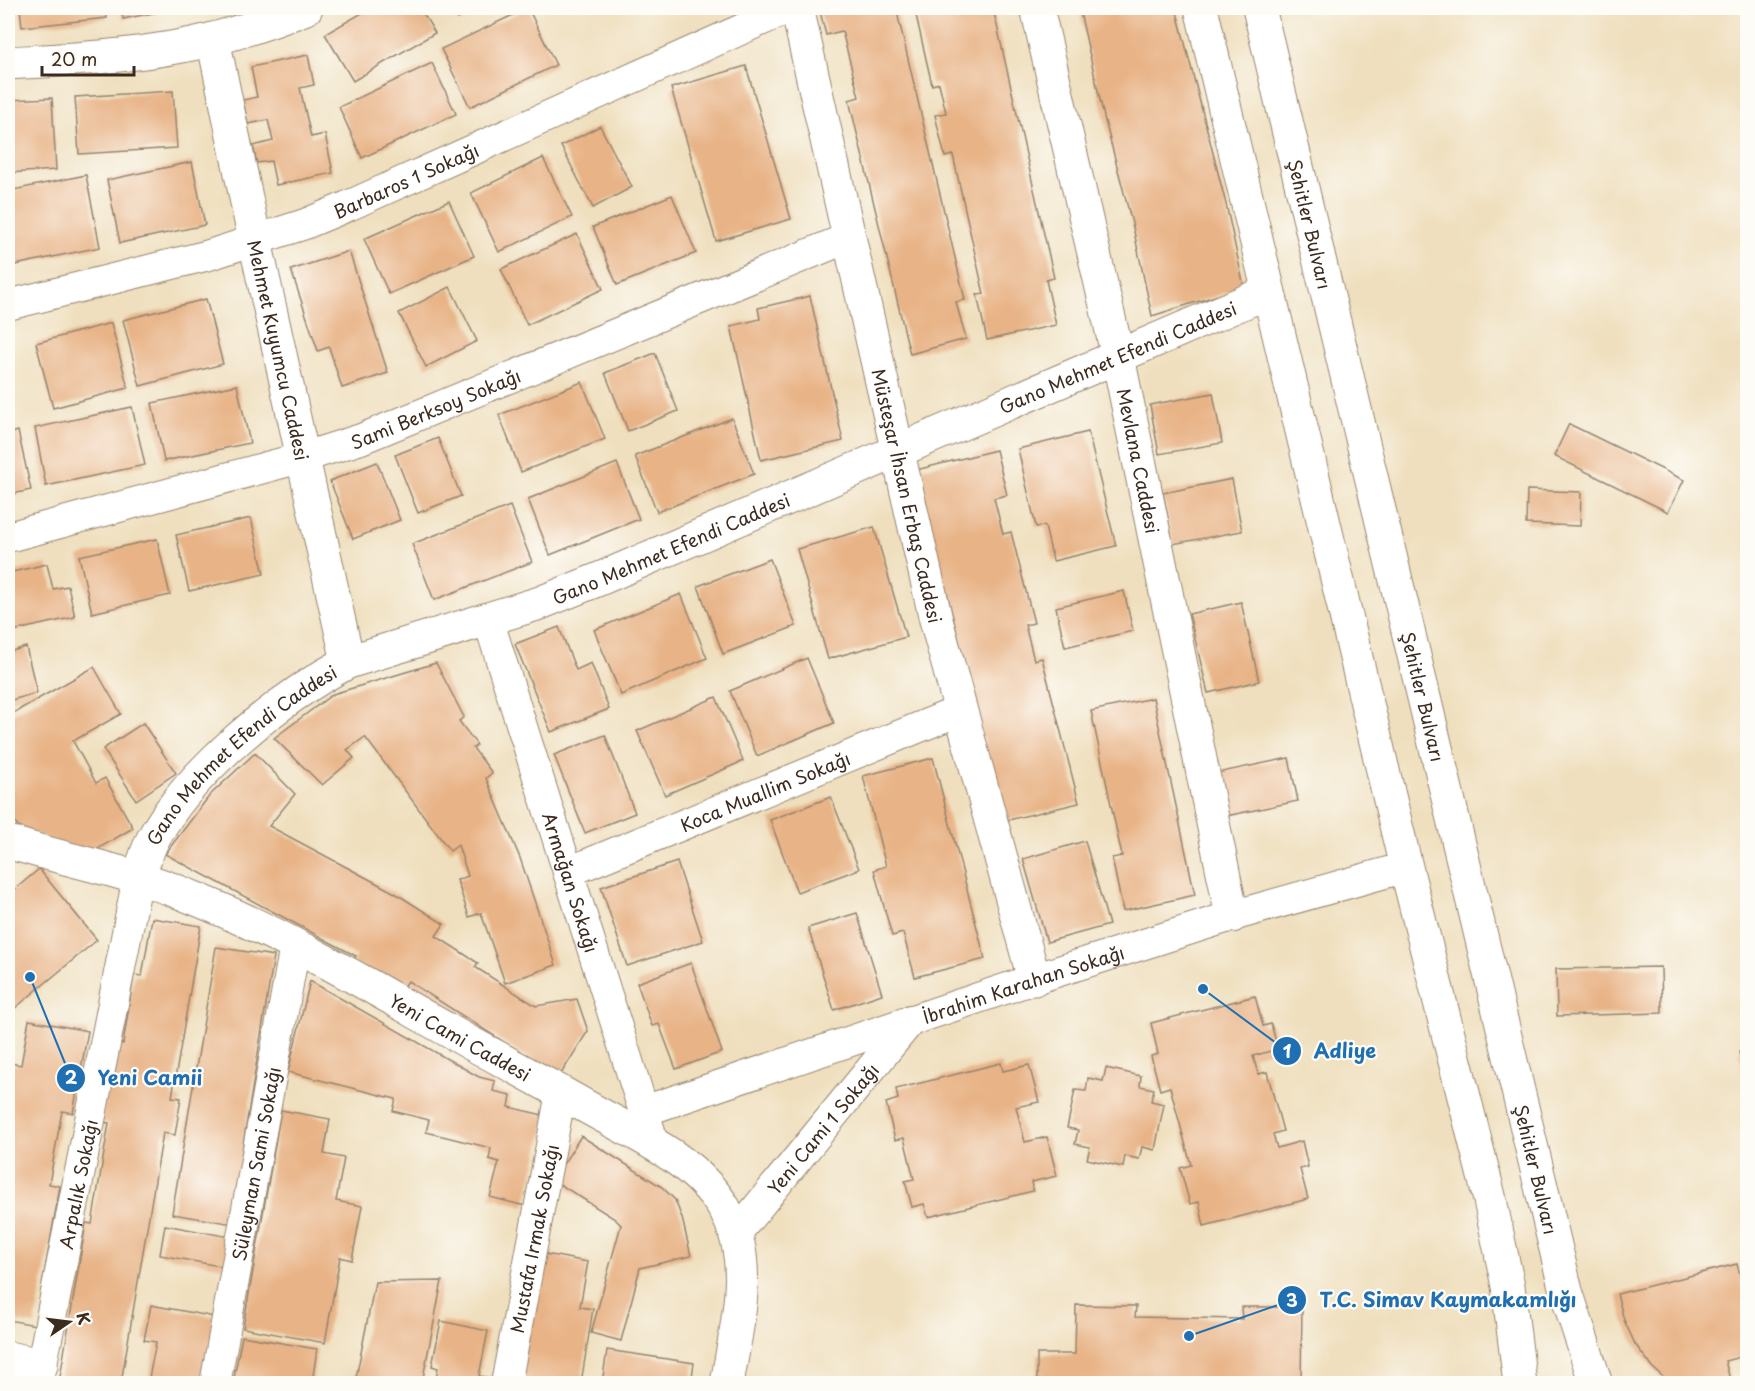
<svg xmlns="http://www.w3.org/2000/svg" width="1755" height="1391" font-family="'Playpen Sans',sans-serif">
<rect width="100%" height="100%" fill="#fdfcf7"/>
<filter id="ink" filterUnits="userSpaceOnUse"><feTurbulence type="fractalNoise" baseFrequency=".0167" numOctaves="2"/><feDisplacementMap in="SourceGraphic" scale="12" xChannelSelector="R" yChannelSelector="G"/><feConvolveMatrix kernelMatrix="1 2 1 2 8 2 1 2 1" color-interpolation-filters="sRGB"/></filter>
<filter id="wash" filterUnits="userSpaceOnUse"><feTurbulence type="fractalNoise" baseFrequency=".008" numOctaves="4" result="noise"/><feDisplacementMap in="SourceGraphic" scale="24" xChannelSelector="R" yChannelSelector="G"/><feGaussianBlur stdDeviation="1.35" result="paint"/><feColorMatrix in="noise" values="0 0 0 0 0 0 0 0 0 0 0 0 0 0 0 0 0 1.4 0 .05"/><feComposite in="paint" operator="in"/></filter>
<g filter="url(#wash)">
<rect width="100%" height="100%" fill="#efdfbe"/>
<g id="blocks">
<g fill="#e8b386">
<polygon points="20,8 106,8 107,18 22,27"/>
<polygon points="121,8 173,8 173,9 123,19"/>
<polygon points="371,8 420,8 435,33 353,81 325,34"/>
<polygon points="451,8 477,8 458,19"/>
<polygon points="528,8 556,65 470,107 441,49"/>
<polygon points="819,8 896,8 965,300 956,302 966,339 910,354 849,100 859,97 842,31 826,35"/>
<polygon points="926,8 993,8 1054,278 1046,280 1056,325 987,340 977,295 984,294 960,187 953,155 945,157 935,115 946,113 939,83 932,85 915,11"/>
<polygon points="1079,8 1176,8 1226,204 1244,287 1152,316 1133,227 1104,117"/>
<polygon points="308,55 314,85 300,88 311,137 325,134 333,173 276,185 271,161 257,163 253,146 273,141 268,120 248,124 243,100 257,97 251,67"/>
<polygon points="432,63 456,114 362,158 339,107"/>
<polygon points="746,66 791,219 716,241 671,88"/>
<polygon points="173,91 177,148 79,154 75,97"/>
<polygon points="52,98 56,170 8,173 8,100"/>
<polygon points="600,126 632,187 593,208 561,146"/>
<polygon points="543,158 572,217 499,252 471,193"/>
<polygon points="192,162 205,225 120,243 107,180"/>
<polygon points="86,175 100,247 15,265 8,230 8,191"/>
<polygon points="672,195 696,253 617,285 593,227"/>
<polygon points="449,201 474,256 389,294 364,239"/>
<polygon points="577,234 603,289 527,325 501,269"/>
<polygon points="349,251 388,373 342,388 329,347 318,351 291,270"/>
<polygon points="450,287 477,341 426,367 399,313"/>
<polygon points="810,296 843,441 761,460 731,326 760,319 758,308"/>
<polygon points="206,299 223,364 140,386 123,320"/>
<polygon points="111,323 128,388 53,408 36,343"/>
<polygon points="655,353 678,411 628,431 605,373"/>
<polygon points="582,382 605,439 521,472 499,415"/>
<polygon points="237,385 250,443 164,461 152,403"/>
<polygon points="1213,393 1222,443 1159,454 1150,405"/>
<polygon points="132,407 145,465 46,486 35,428"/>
<polygon points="732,418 754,474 657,512 635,456"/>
<polygon points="1569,424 1684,480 1668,512 1554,456"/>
<polygon points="18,431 31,490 8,495 8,434"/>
<polygon points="1088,432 1116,546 1053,561 1045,526 1036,527 1018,449"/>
<polygon points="438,438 461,496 418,513 395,455"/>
<polygon points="996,450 1007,495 994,498 1003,534 1011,532 1034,623 1025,625 1034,660 1042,658 1079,803 1004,821 916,470"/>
<polygon points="377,462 400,520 353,539 330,481"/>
<polygon points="617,463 639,519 550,555 528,499"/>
<polygon points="1232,479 1242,531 1173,544 1163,493"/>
<polygon points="1527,490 1581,492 1580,526 1526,524"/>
<polygon points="510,506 532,562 434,600 412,544"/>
<polygon points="251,518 264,574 189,591 176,535"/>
<polygon points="874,527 906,637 828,659 797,549"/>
<polygon points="157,539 170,595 92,613 79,556"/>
<polygon points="770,559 796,626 723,654 698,586"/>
<polygon points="47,564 53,589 68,586 75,617 8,632 8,573"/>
<polygon points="1124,591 1133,631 1065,647 1056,607"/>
<polygon points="681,594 707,658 621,695 594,630"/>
<polygon points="1241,602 1259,681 1208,693 1189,614"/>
<polygon points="559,627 576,670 591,663 609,709 551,732 515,644"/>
<polygon points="26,647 37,693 8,701 8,652"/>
<polygon points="807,658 834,723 757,756 730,691"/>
<polygon points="436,663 464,717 459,721 477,745 473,748 492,773 486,778 520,858 556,965 505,983 481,913 469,917 457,880 468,876 458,845 450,851 365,737 347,750 354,758 322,785 274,738 333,694"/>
<polygon points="94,667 121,714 73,741 96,783 105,778 133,828 89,854 18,827 8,808 8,716"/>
<polygon points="716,697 743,761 665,795 637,731"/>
<polygon points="1153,698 1195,895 1123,911 1112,858 1122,856 1091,711"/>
<polygon points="143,723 176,773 136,800 103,749"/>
<polygon points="605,735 635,813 585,833 554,755"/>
<polygon points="255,753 295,794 269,826 395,893 444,924 436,936 478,963 475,967 536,1006 577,999 588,1031 559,1077 408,981 401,991 352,961 356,956 165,854 210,795"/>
<polygon points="933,758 985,959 915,977 903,933 892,936 874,870 886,866 863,776"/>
<polygon points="1289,758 1298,801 1226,816 1217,773"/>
<polygon points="831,797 859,869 797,892 770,820"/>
<polygon points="1085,841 1109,925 1047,942 1023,859"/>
<polygon points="677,862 703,941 627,966 601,887"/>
<polygon points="39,869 97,940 8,1014 8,895"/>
<polygon points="857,913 882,994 834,1010 808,928"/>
<polygon points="152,918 201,926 172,1097 181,1098 175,1135 163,1133 121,1383 59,1383 86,1223 92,1224 109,1123 101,1122 115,1043 123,1044 134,975 142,976"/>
<polygon points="216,947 274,956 241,1157 250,1158 239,1225 172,1214"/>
<polygon points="691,963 722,1052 676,1069 659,1024 652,1026 637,983"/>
<polygon points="1661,967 1662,1013 1557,1016 1556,969"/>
<polygon points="310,981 479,1077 495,1081 493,1091 511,1095 509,1107 547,1116 525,1206 490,1197 499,1162 489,1159 491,1148 426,1132 429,1120 393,1111 396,1099 288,1072"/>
<polygon points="1255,996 1263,1026 1271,1024 1278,1049 1253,1056 1258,1074 1267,1072 1283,1131 1273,1134 1277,1148 1302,1141 1308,1167 1300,1169 1308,1199 1204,1226 1199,1202 1190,1204 1180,1168 1191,1165 1170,1087 1160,1090 1151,1056 1158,1054 1151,1023"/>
<polygon points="29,1020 88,1031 73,1113 62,1111 49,1184 60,1186 35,1325 8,1320 8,1078 10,1063 21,1065"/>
<polygon points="1748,1050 1748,1085 1747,1085 1739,1052"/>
<polygon points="1001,1063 1003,1071 1029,1065 1039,1102 1016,1107 1025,1142 1047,1137 1057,1176 1031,1182 1033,1191 928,1217 924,1204 912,1207 905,1181 914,1179 904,1138 895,1140 886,1103 898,1099 896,1089"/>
<polygon points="1106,1068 1141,1076 1140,1086 1154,1089 1151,1101 1164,1104 1155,1150 1142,1147 1139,1159 1125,1156 1123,1167 1087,1159 1090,1147 1075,1144 1078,1130 1067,1128 1075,1090 1086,1091 1088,1078 1103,1081"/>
<polygon points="281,1110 330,1119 324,1154 344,1158 336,1201 362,1206 352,1260 340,1257 325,1343 243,1328"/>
<polygon points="581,1136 662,1187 675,1200 682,1218 691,1256 640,1268 621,1341 591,1333 621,1225 615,1219 553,1180"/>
<polygon points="165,1225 230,1237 224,1267 160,1255"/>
<polygon points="535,1252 588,1262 580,1307 593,1309 581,1383 542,1383 514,1379"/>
<polygon points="1737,1264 1748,1306 1748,1355 1725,1361 1731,1383 1670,1383 1653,1368 1635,1344 1624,1320 1617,1294"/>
<polygon points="442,1281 422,1383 355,1383 375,1282"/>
<polygon points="151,1305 215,1317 203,1383 148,1383 156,1342 144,1340"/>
<polygon points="1076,1305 1136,1306 1135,1317 1242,1319 1241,1307 1302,1307 1301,1383 1037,1383 1037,1354 1075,1354"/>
<polygon points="441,1321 488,1331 479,1376 495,1379 494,1383 435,1383 438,1368 432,1366"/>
<polygon points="242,1336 317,1349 312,1383 233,1383"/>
<polygon points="607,1350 694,1363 691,1383 602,1383"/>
</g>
</g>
</g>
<g filter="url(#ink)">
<use href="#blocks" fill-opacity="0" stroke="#95846e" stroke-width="1.5"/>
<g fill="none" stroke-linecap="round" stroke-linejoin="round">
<g stroke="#95846e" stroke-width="32">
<g id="minor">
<path id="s1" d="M8 305 209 255 305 224 348 206 789 8"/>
<path id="s2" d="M8 537 304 457 361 439 850 237"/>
<path id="s3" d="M488 619 650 1131"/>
<path id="s4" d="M568 872 961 710"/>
<path id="s5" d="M644 1111 1034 979 1232 916 1406 867"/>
<path id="s6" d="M735 1235 911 1020"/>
<path id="s7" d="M38 1384 138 877"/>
<path id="s8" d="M215 1384 295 946"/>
<path id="s9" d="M506 1384 561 1093"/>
</g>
</g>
<g stroke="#95846e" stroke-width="35">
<g id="tertiary">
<path id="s10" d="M797 8 936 620 1034 979"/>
<path id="s11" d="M1037 8 1118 357 1232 916"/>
<path id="s12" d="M213 39 255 241 348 662"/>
<path d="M8 63C76 59 147 56 214 39 246 30 276 20 306 8"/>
<path id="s13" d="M8 842C66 860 127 871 184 894 286 934 381 993 476 1046 515 1067 555 1089 594 1111 639 1136 696 1161 724 1208 756 1261 736 1327 727 1384"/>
<path id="s14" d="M138 877C143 865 147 851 153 839 190 770 280 698 348 662L540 603 597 580 1268 292"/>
<polyline points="8,1358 41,1365"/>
</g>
</g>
<g stroke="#95846e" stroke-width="35">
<g id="primary">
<polyline points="1201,8 1406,867 1490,1200 1508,1286 1520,1384"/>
<path id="s15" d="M1259 8 1566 1291 1596 1384"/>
</g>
</g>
<use href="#minor" stroke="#fff" stroke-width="30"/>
<use href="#tertiary" stroke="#fff" stroke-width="33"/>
<use href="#primary" stroke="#fff" stroke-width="33"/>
</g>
</g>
<g text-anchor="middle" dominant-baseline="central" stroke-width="4.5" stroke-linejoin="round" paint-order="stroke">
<g font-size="18" fill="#3b2a1e" stroke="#fdfcf7">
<text stroke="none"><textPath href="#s1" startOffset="418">Barbaros 1 Sokağı</textPath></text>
<text stroke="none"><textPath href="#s15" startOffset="222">Şehitler Bulvarı</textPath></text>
<text stroke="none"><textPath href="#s12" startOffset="318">Mehmet Kuyumcu Caddesi</textPath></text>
<text stroke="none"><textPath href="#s14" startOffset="1136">Gano Mehmet Efendi Caddesi</textPath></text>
<text stroke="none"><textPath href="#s2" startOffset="447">Sami Berksoy Sokağı</textPath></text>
<text stroke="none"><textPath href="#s11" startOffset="464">Mevlana Caddesi</textPath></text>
<text stroke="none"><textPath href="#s10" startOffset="500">Müsteşar İhsan Erbaş Caddesi</textPath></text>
<text stroke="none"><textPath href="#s14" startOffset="650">Gano Mehmet Efendi Caddesi</textPath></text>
<text stroke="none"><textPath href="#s15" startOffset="708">Şehitler Bulvarı</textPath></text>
<text stroke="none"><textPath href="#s14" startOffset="164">Gano Mehmet Efendi Caddesi</textPath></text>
<text stroke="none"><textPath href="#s4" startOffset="213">Koca Muallim Sokağı</textPath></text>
<text stroke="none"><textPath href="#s3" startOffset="276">Armağan Sokağı</textPath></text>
<text stroke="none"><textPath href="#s5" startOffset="400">İbrahim Karahan Sokağı</textPath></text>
<text stroke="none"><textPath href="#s13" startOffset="495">Yeni Cami Caddesi</textPath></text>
<text stroke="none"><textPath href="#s6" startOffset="138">Yeni Cami 1 Sokağı</textPath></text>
<text stroke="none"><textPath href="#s8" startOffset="224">Süleyman Sami Sokağı</textPath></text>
<text stroke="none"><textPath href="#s15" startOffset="1194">Şehitler Bulvarı</textPath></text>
<text stroke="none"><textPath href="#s7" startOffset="204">Arpalık Sokağı</textPath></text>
<text stroke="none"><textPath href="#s9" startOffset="148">Mustafa Irmak Sokağı</textPath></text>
</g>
</g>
<path fill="none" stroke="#1f6fb2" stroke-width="2" d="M1203 989L1287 1051M30 977L71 1078M1189 1336L1292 1300"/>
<g fill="#1f6fb2" stroke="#fdfcf7" stroke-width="2">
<circle cx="1203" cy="989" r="6"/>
<circle cx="30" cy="977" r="6"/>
<circle cx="1189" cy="1336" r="6"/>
<circle cx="1287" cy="1051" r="15"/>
<circle cx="71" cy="1078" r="15"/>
<circle cx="1292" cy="1300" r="15"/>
</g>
<g font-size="18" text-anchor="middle" font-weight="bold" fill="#fff">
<text x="1287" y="1058">1</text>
<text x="71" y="1084">2</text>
<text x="1292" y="1307">3</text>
</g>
<g font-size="20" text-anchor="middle" font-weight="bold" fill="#1f6fb2" stroke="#fdfcf7" stroke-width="4.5" stroke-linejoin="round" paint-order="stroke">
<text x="1345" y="1058">Adliye</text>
<text x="150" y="1085">Yeni Camii</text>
<text x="1448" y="1307">T.C. Simav Kaymakamlığı</text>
</g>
<rect width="1755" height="1391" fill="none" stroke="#fdfcf7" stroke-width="30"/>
<g transform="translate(69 1322) rotate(76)" stroke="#fdfcf7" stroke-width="4.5" paint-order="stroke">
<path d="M0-4.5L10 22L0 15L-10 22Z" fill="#3b2a1e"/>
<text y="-9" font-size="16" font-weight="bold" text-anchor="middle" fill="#3b2a1e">K</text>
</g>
<path d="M42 66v9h92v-9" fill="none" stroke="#3b2a1e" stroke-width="3"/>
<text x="51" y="66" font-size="18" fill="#3b2a1e" stroke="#fdfcf7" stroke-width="4.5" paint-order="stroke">20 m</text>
</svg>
